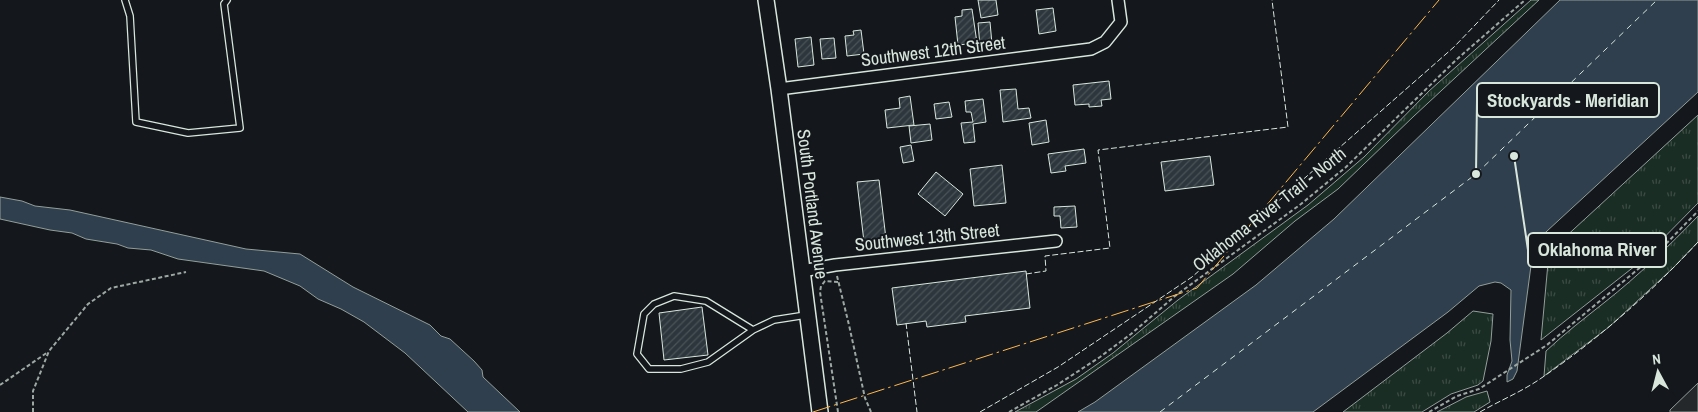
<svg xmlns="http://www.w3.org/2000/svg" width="1698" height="412" font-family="'Archivo Narrow',sans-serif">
<defs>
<pattern id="grass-tufts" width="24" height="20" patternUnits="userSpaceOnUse" patternTransform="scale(1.25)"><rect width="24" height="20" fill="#1a2d24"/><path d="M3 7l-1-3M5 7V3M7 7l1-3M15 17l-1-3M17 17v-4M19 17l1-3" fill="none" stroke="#3b4b43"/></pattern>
<pattern id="building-hatch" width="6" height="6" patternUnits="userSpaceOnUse" patternTransform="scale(1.25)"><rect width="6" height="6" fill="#2c363c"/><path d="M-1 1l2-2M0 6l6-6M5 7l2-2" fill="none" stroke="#4a5358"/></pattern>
</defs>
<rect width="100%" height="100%" fill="#14181c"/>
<g fill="url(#grass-tufts)" stroke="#939e99">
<polygon points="1531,0 1539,0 1414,116 1338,189 1295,221 1233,274 1036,412 1015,412 1076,379 1113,353 1178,300 1308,205 1364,157 1429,91"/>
<polygon points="1698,115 1698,203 1640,262 1541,340 1549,252"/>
<path d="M1698 216V242L1673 268 1609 327 1544 376 1546 351C1565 333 1585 318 1605 302 1638 276 1669 246 1698 216Z"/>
<polygon points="1473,311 1493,314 1491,341 1483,381 1478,385 1451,394 1422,412 1343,412 1447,333"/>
<polygon points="1487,391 1490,402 1474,412 1437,412 1466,397"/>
</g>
<polygon fill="#24282b" stroke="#939e99" points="1698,383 1698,412 1670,412 1670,410"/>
<g fill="#2f3f4d" stroke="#939e99">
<polygon points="1560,0 1698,0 1698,92 1534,243 1517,371 1513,379 1507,382 1507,375 1512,361 1510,340 1511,290 1501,283 1495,282 1479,286 1448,312 1313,412 1078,412 1095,402 1256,285 1334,219"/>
<polygon points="0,197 22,201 35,206 70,210 246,249 300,254 353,287 430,325 441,336 450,339 474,361 482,370 483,377 520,412 468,412 405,353 364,322 341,309 318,299 300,286 264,271 178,259 151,250 128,248 117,244 86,239 72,233 50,230 0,219"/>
</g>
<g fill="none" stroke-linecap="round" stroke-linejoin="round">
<polyline stroke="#d8e6dc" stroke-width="1" stroke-dasharray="6 5" stroke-linecap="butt" points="1160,412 1476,174 1657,0"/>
</g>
<g fill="url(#building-hatch)" stroke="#d8e6dc">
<polygon points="978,0 996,0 998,15 981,18"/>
<polygon points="1053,8 1056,31 1039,34 1036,10"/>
<polygon points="972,9 977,43 958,45 955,17 962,16 962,10"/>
<polygon points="990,22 992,44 980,46 978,23"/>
<polygon points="861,30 864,54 847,56 845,36 854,35 853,31"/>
<polygon points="811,37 814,65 798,67 795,39"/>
<polygon points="834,38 836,58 822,59 820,39"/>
<polygon points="1109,81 1111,99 1101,100 1102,106 1089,107 1089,104 1075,105 1073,85"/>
<polygon points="1016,89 1018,109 1029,108 1031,118 1003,122 1000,90"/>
<polygon points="910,96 914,125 887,128 885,110 900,108 899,98"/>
<polygon points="983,99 986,122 973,124 975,142 964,143 961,123 973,122 971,112 966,112 965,101"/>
<polygon points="949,102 952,117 936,119 934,104"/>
<polygon points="1046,120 1049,142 1032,145 1029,123"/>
<polygon points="930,124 932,140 911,143 909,126"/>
<polygon points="911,145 914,161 903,163 900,147"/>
<polygon points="1084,149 1086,163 1065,166 1066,171 1051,173 1048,154"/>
<polygon points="1210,156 1214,185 1165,191 1161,162"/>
<polygon points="1002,165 1006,203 974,206 970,169"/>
<polygon points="936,172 963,194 945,216 918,194"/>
<polygon points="879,180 886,239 864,242 857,182"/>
<polygon points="1075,206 1077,227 1061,228 1060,216 1054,216 1054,207"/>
<polygon points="1026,271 1030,308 965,316 966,322 927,327 926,321 897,325 892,288"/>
<polygon points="702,307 708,355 664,360 659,313"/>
</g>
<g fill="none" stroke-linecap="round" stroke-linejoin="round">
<g stroke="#d8e6dc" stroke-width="8">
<g id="lane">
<polyline points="125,0 130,16 136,122 188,133 240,128 224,4 227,0"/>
<polyline points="753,330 706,301 674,296 654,304 644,314 637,354 649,369 681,369 708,362 753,330 774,320 806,315"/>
</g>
</g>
<g stroke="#d8e6dc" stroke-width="14">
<g id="street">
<polyline points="779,89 1091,49 1105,42 1121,22 1118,0"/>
<polyline points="802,271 835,265 1056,241"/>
</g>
</g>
<g stroke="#d8e6dc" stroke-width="18">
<polyline id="secondary" points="766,0 779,89 820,412"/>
</g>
<g stroke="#9da8a2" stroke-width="2" stroke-dasharray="4 2.5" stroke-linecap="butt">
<polyline points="837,276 849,325 865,398 871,412"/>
<polyline points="838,282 825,281 821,286 820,292 838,412"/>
<polyline points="0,385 48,352"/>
<polyline points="33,412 33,391 49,351 88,304 111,288 186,272"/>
<polyline points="1009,412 1057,385 1100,357 1131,334 1175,296 1301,204 1346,167 1456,60 1525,0"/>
<polyline points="1429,412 1457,396 1479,389 1547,345 1655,255 1698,211"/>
</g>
<use href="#lane" stroke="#14181c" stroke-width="5.5"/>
<use href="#street" stroke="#14181c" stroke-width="11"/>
<use href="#secondary" stroke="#14181c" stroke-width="15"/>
<g stroke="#d8e6dc" stroke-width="1" stroke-dasharray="6 2.5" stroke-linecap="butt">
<polyline points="1026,274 1046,271 1045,256 1110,248 1098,150 1288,127 1272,0"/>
<polyline points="906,323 917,412"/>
<polyline points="980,412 1058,367 1192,277 1454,47 1499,0"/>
<path d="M1480 412C1499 401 1521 392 1540 379 1597 340 1651 293 1698 242"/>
</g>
<polyline stroke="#ffb74d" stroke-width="1" stroke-dasharray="18 4 2.5 4" stroke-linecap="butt" points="813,412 1197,288 1439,0"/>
</g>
<g text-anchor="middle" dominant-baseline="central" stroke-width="4" stroke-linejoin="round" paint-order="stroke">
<g font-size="18" fill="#d8e6dc" stroke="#14181c">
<text transform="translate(933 51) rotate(-7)">Southwest 12th Street</text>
<text transform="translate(813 204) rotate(83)">South Portland Avenue</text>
<text transform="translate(1269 209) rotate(-38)">Oklahoma River Trail - North</text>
<text transform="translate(927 237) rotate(-6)">Southwest 13th Street</text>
</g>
</g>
<path fill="none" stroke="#d8e6dc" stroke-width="2" d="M1476 174L1477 100M1514 156L1528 250"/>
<g fill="#d8e6dc" stroke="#14181c" stroke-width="2">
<circle cx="1476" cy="174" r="5"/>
<circle cx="1514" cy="156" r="5"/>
</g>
<g fill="#14181c" stroke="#d8e6dc" stroke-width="2">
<rect x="1477" y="83" width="182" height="34" rx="5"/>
<rect x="1528" y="233" width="138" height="34" rx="5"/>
</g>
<g font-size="19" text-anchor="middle" font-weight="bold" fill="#d8e6dc">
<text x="1568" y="107">Stockyards - Meridian</text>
<text x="1597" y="256">Oklahoma River</text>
</g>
<g transform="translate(1658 372) rotate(353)" stroke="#14181c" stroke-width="4" paint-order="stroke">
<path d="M0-4L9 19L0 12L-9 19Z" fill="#d8e6dc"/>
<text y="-8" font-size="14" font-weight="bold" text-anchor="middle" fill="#d8e6dc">N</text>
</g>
</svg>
